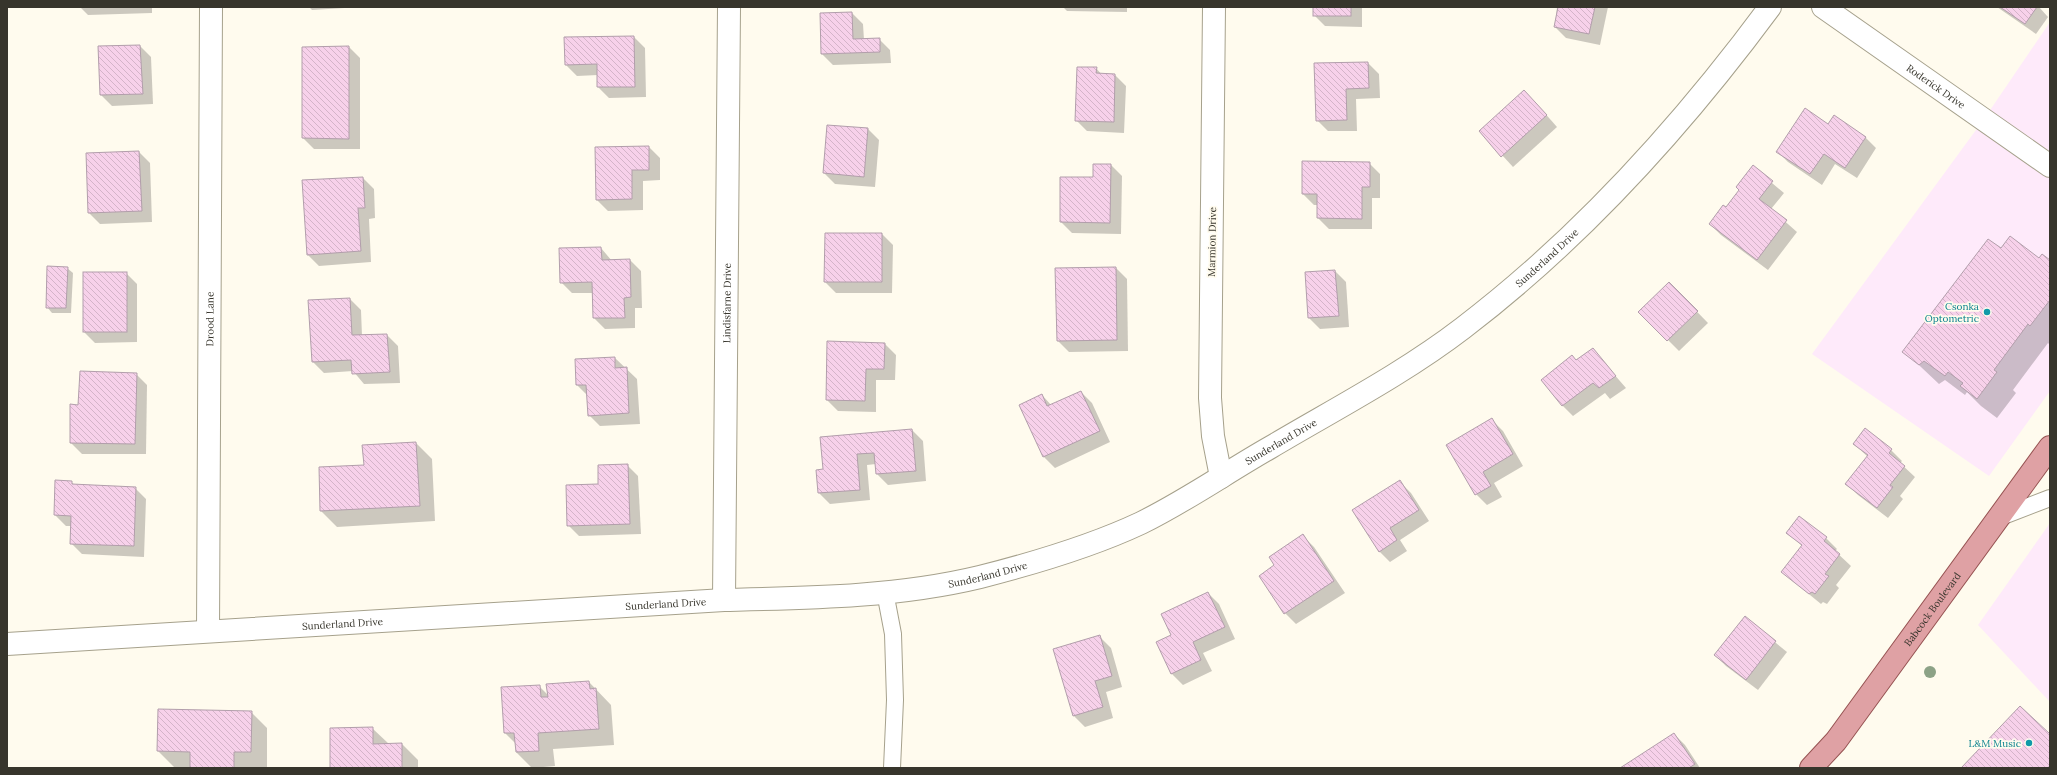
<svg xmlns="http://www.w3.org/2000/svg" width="2057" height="775" font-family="Lora,serif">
<defs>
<pattern id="building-back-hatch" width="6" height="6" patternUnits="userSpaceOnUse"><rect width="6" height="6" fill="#f7d1ea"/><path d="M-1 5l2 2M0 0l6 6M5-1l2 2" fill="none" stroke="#d4b4c9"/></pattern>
</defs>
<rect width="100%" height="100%" fill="#fffbee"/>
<g fill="#feeafa">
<polygon points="2050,22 2050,391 1989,476 1812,354 1984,119"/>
<polygon points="2050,523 2050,702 1978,625"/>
</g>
<g fill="#0003">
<polygon points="80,7 152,7 152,13 88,15"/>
<polygon points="309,7 361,7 312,10"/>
<polygon points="1063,7 1127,7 1127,12 1067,11"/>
<polygon points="1314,7 1362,7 1362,27 1325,26 1314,15"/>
<polygon points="1557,7 1608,7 1600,45 1566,38 1555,27"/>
<polygon points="1997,7 2039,7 2048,17 2036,34"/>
<polygon points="852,13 863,24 864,40 879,39 890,50 891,63 833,65 822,54 821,14"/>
<polygon points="634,37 645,48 646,97 609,98 598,87 598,75 577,76 566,65"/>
<polygon points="140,46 151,57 153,104 112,106 101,95 99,47"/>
<polygon points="349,47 360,58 360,149 314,149 303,138"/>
<polygon points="1368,63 1379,74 1380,98 1356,99 1357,131 1328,131 1317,120"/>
<polygon points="1096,68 1102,75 1115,75 1126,86 1124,133 1087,131 1076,120"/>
<polygon points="1535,102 1557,127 1513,167 1480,131"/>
<polygon points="1829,125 1865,137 1876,148 1857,178 1835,164 1822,185 1788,162 1777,151"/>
<polygon points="868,129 879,140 875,187 835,184 824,173"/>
<polygon points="649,147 660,158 660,180 643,181 643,210 608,211 597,200 596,148"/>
<polygon points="139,152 150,163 152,222 100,224 89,213"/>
<polygon points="1369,163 1380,174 1380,198 1372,198 1372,229 1329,229 1318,218 1318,205 1314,205 1303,194"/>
<polygon points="1111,165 1122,176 1121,234 1072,233 1061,222 1094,178"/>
<polygon points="1753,167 1784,193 1771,209 1797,232 1768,270 1721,235 1710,224 1726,209 1740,190"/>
<polygon points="363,178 374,189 375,218 369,219 371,262 319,266 308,255"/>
<polygon points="882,234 893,245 892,293 836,293 825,282"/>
<polygon points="601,248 612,261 630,260 641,271 642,308 635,308 635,328 605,329 594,318 593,293 572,293 561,282 560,249"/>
<polygon points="2001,250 2050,261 2050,345 2048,343 2013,390 2016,393 1997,418 1981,406 1967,392 1965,395 1945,380 1939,384 1904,351"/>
<polygon points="67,268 73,273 71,313 52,313 47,307"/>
<polygon points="1116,268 1127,279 1128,351 1069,352 1058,341"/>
<polygon points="1335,271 1346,282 1349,327 1320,329 1309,318"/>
<polygon points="126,273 137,284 137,342 95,343 84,332"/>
<polygon points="1669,283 1708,323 1679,351 1640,312"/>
<polygon points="350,299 361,310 362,336 387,335 398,346 400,383 364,384 353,371 324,373 313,362"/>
<polygon points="885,344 896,355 895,380 876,380 876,412 838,411 827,400"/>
<polygon points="1593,350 1626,388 1610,399 1605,393 1573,416 1562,405 1572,356 1577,361"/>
<polygon points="615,358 637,379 640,424 600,426 589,415 588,396 577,385"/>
<polygon points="136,374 147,385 146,454 82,454 71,443 79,406"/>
<polygon points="1081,392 1092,403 1110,442 1055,468 1044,457 1042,395 1052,406"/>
<polygon points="1492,420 1503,431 1523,466 1494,483 1502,497 1487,505 1476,494"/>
<polygon points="912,430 923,441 926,481 888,485 877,474 876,464 867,465 870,500 830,504 819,493 824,470 822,437"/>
<polygon points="416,443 432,459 435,521 337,527 321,511 320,468 365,466"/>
<polygon points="1854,444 1891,450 1902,461 1900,463 1915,477 1900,496 1903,499 1888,518 1858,495 1847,484 1868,457"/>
<polygon points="627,465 638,476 641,534 579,536 568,525 599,485"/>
<polygon points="71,482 75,485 135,488 146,499 144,557 82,554 71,543 71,526 66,526 55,515"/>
<polygon points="1400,482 1411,493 1429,521 1400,540 1407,551 1390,562 1379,551"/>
<polygon points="1799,517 1826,538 1837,549 1835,551 1851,566 1836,585 1839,588 1827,604 1823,602 1821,604 1782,572 1802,546 1788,533"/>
<polygon points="1303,536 1314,547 1345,593 1296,624 1285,613 1260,576 1276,565"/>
<polygon points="1208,593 1219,604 1235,639 1203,653 1212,671 1183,685 1172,674 1172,636"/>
<polygon points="1745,618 1787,652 1758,690 1726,666 1715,655"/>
<polygon points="1100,637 1111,648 1122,687 1106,692 1113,718 1085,727 1074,716 1054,650"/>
<polygon points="589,682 611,705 614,745 553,749 555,766 532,768 516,752 516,744 505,733 539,686 548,695"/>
<polygon points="251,712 267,728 267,768 174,767 158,751"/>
<polygon points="372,728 389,744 402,744 418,760 418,768 331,768"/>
<polygon points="1674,734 1685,745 1700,768 1622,768"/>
</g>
<g fill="url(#building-back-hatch)" stroke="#b29eab">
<rect x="1313" y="7" width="38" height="9"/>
<polygon points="1558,7 1595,7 1589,34 1554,27"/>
<polygon points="2000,7 2037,7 2025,24"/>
<polygon points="852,12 853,39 880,38 880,52 821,54 820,13"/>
<polygon points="634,36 635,87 597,87 597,64 565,65 564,37"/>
<polygon points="140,45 143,94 100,95 98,46"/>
<polygon points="349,46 349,139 302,138 302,47"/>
<polygon points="1368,62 1369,88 1346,89 1347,120 1316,121 1314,63"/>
<polygon points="1077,67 1097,67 1096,73 1115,74 1114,122 1075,121"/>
<polygon points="1524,90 1547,115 1501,157 1479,131"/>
<polygon points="1805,108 1828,124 1834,115 1866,137 1845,168 1824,154 1810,174 1776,152"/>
<polygon points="827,125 868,128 864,177 823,173"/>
<polygon points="649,146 649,170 632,170 632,199 596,200 595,147"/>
<polygon points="139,151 142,211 88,213 86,153"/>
<polygon points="1302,161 1370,162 1370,187 1362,187 1362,219 1317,218 1317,194 1302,194"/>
<polygon points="1093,164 1111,164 1110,223 1060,222 1060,177 1093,177"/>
<polygon points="1753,165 1773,181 1759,199 1787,220 1757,260 1709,224 1723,205 1726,207 1739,190 1736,187"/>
<polygon points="363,177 365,208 358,208 361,251 307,255 302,180"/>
<polygon points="825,233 882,233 882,282 824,282"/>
<polygon points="2010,236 2039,258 2042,254 2050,260 2050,300 2030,326 2028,324 1994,370 1997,372 1977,399 1960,386 1963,383 1948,372 1945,376 1924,361 1919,365 1902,352 1988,239 2001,248"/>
<polygon points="601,247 602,260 630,259 631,297 624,298 625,318 593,318 592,282 560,283 559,248"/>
<polygon points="47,266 68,267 66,308 46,308"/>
<polygon points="1116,267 1117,340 1057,341 1055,268"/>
<polygon points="1335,270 1339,316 1308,318 1305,272"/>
<rect x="83" y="272" width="44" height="60"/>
<polygon points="1669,282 1698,311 1667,341 1638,312"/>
<polygon points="350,298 352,335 387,334 390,372 352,374 351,360 312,362 308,300"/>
<polygon points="827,341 885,343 884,369 866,369 865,401 826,400"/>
<polygon points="1593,348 1616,376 1599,388 1593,383 1562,406 1541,380 1572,355 1576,360"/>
<polygon points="615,357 615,368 627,367 629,413 588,416 586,385 576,385 575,359"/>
<polygon points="80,371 137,373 135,444 70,443 70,404 78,405"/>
<polygon points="1081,391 1100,431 1043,457 1019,405 1042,394 1047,406"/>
<polygon points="1492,418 1513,454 1483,472 1491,486 1475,495 1446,445"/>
<polygon points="1865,428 1892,449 1889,453 1905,466 1890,485 1893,487 1877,508 1845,484 1868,455 1853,444"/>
<polygon points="912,429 916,471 876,474 874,453 857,454 860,490 818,493 816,470 823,469 820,437"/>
<polygon points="416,442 420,506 320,511 319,467 364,465 362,445"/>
<polygon points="628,464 630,524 567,526 566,485 598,484 598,465"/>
<polygon points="55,480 72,481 72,484 136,487 134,546 70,544 71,516 54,515"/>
<polygon points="1400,480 1419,510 1390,528 1397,540 1379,552 1352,510"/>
<polygon points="1799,516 1827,537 1824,541 1840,554 1825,574 1829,576 1815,594 1812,592 1809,594 1781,572 1802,545 1786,533"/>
<polygon points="1303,534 1334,581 1284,614 1259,576 1274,565 1269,557"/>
<polygon points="1208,592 1225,627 1193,642 1201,660 1171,674 1156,642 1171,635 1161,614"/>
<polygon points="1745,616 1776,641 1746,680 1714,655"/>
<polygon points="1100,635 1112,676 1095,681 1103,707 1073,716 1053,649"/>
<polygon points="589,681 590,689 596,688 599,729 538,733 539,751 516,752 514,733 504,733 501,687 540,685 541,697 548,697 546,684"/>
<polygon points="2020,706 2050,734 2050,765 2048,768 1961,768"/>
<polygon points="158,709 252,711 251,752 234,752 234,768 190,768 190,752 157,751"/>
<polygon points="373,727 373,744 402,743 402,768 330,768 330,728"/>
<polygon points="1674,733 1695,764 1689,768 1620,768"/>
</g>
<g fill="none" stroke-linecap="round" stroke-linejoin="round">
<g stroke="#a6a18c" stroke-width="18">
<g id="service">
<polyline points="1998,518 2050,498"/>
<polyline points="885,592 893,634 895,700 892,768"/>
</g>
</g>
<g stroke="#a6a18c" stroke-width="24">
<g id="minor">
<polyline points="1214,7 1210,398 1213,436 1221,477"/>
<path id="s1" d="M1823 7 2050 166"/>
<path id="s2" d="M724 600 729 7"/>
<path id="s3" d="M208 631 211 7"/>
<path id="s4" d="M7 644 724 600C810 598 897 597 980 577 1035 563 1090 547 1141 523 1186 501 1227 472 1271 447 1335 409 1403 374 1463 328 1581 238 1682 126 1770 7"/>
</g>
</g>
<g stroke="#965352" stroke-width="24">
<g id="primary">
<path id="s5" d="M1811 768 1836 741 2050 447"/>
</g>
</g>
<use href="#service" stroke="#fff" stroke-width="16"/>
<use href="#minor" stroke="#fff" stroke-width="22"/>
<use href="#primary" stroke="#dfa1a4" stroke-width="22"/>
</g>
<circle fill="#8ca286" cx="1930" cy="672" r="6"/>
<g fill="#0f9aa8" stroke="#fffbee" stroke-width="1.5">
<circle cx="1987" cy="312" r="4"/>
<circle cx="2029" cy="743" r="4"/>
</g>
<g text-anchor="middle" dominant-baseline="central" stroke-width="3.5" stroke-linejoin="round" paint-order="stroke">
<g font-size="10" fill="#37352c" stroke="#fffbee">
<text stroke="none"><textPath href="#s1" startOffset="138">Roderick Drive</textPath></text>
<text transform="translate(1212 242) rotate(-89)">Marmion Drive</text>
<text stroke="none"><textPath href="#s4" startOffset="1632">Sunderland Drive</textPath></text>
<text stroke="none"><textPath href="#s2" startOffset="297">Lindisfarne Drive</textPath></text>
<text stroke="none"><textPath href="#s3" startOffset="312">Drood Lane</textPath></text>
<text stroke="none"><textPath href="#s4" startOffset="1308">Sunderland Drive</textPath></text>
<text stroke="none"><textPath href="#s4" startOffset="984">Sunderland Drive</textPath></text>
<text stroke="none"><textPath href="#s4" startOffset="660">Sunderland Drive</textPath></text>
<text stroke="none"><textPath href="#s5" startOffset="200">Babcock Boulevard</textPath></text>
<text stroke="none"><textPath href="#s4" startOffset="336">Sunderland Drive</textPath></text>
</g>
<g font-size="10" fill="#0d838f" stroke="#fffbee" text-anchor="end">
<text x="1979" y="306">Csonka<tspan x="1979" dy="12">Optometric</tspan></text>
<text x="2021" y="743">L&amp;M Music</text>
</g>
</g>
<rect width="2057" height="775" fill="none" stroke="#37352c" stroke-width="16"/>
</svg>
